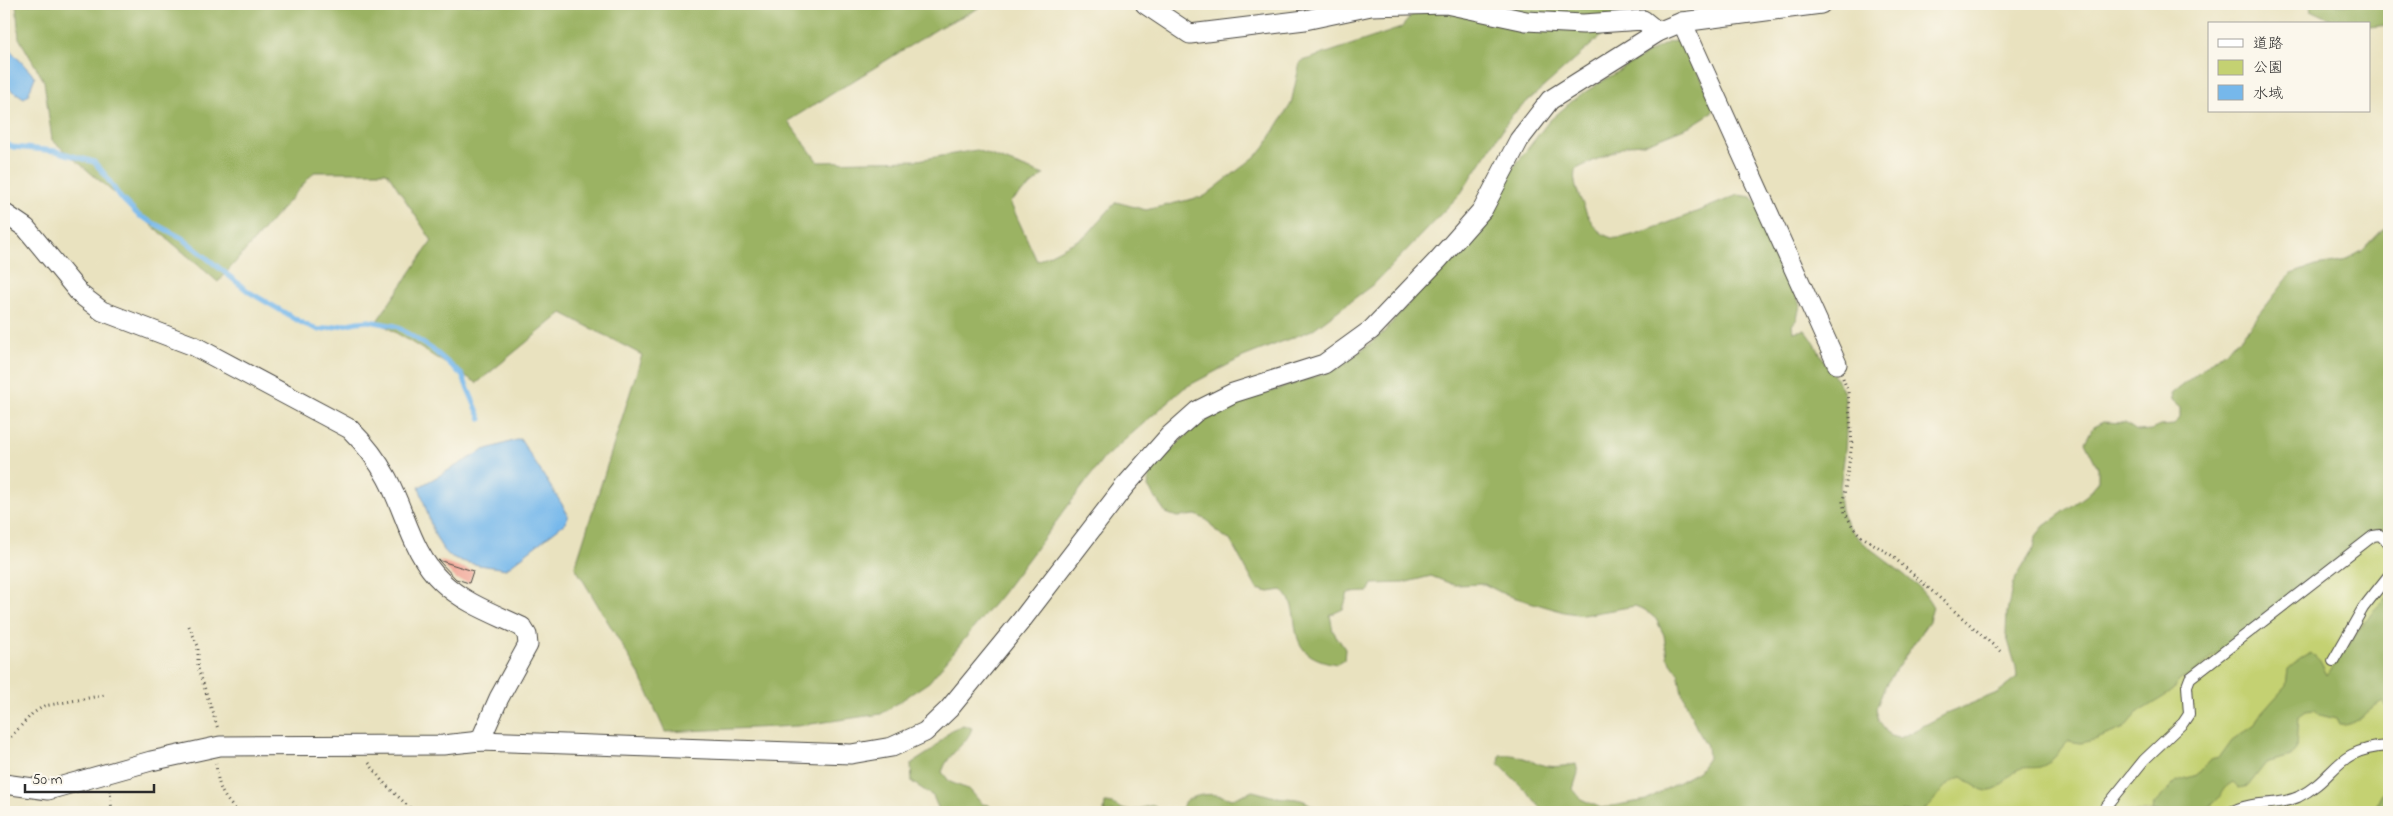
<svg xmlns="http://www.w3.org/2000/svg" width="2393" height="816" font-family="'Indie Flower','Klee One',sans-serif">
<rect width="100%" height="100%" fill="#fbf7ec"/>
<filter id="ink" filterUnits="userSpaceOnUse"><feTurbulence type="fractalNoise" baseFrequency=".02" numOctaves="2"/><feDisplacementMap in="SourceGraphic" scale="10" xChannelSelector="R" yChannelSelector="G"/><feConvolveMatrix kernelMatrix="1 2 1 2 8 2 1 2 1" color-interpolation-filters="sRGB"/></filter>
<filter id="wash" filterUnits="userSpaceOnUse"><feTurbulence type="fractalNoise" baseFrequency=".0096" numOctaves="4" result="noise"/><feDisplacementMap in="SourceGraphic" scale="20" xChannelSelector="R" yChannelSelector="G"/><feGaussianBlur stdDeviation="1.12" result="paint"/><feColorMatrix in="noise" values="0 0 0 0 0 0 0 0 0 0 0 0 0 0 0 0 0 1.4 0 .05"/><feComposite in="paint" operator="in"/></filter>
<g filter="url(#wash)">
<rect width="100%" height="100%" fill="#e9e2bf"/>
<polygon fill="#c4d172" stroke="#787e4e" points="2389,481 2389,812 1844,812"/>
<g fill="#9bb364" stroke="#636f48">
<polygon points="16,4 988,4 942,26 788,121 818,162 918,160 977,150 1044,175 1010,202 1037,261 1086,236 1116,202 1146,210 1205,196 1261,152 1291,104 1300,62 1401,28 1421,4 1636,5 1512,115 1461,193 1375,283 1312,330 1243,357 1184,388 1104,458 1001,595 929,682 881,714 797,726 665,732 641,677 575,567 642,355 562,313 477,383 377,321 432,241 387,172 314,172 218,282 52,140 44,81 19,38"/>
<polygon points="2310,4 2389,4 2389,25 2369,27 2369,24 2341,24 2311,10"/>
<path d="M1682 40 1715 106 1711 113 1692 125 1644 144 1628 145 1576 169C1571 181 1580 197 1585 209 1590 222 1598 234 1612 238 1627 242 1718 203 1738 195L1752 197 1760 206 1800 305 1797 319 1792 325 1793 332 1805 330C1813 339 1817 348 1823 359 1829 370 1838 379 1843 391 1848 405 1846 444 1844 459 1842 477 1836 499 1843 516 1858 552 1914 570 1933 607L1929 621 1885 686 1876 709 1879 722 1890 736 1900 738 1946 714 1997 693 2017 678 2016 667 2006 634 2007 612 2013 583 2034 548 2036 536 2044 526 2087 495 2098 482V468L2085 442 2093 427 2103 422 2125 423 2137 431 2151 430 2160 426 2174 425 2180 418V408L2172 401 2171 394 2240 339 2291 274 2315 266 2342 262 2362 251 2389 223V529L2376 530 2189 676 2180 680 2170 693 2137 713 2124 728 2097 739 2081 743 2069 741C2060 749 2052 764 2040 767 2031 769 2022 765 2014 772 2006 778 2001 790 1990 791 1980 792 1969 781 1962 777 1939 783 1939 802 1920 812H1544L1531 796 1499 764 1500 755C1516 753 1528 760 1543 765 1554 768 1565 766 1576 764L1578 773 1573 789 1581 799 1601 808 1646 800 1699 771 1708 758 1707 746 1696 727 1682 693 1678 672 1667 657 1664 635 1656 619 1645 610 1635 606 1583 615 1564 612 1506 595 1484 584 1454 585 1431 576 1403 583 1372 584 1368 592 1348 593 1343 609 1330 615 1333 631 1345 649 1344 660 1337 664C1276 655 1308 614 1282 590L1269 592 1257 589 1230 540 1217 532 1207 520 1196 515 1177 517 1166 513 1148 487 1149 477 1157 464 1197 425 1236 404 1339 368 1383 333 1414 297 1549 121 1577 97 1648 53 1669 42Z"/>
<path d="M2389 595V711L2383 701C2367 709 2358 727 2339 725L2336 719 2320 715 2315 710 2306 711 2298 717 2296 749 2291 756 2266 763 2248 786 2239 788 2233 782C2218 791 2224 794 2215 802 2200 816 2172 812 2153 812L2154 804 2177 781 2197 775 2210 760 2219 758 2232 740 2255 724 2259 716 2286 686 2288 669 2300 659 2311 653 2321 663 2327 675 2372 612Z"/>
<path d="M963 725 972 728C968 744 948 752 942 772L950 782 970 790 982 804 989 805 995 812H940L933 796 912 782 911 764 931 751 951 730Z"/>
<path d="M2389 787V812H2371C2380 805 2376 797 2389 787Z"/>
<path d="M1253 791C1261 793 1269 796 1277 797 1298 800 1302 796 1320 812H1180C1182 809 1183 804 1185 802 1198 792 1218 793 1231 799Z"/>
<path d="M1105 803C1114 803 1117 807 1125 810 1135 812 1145 806 1154 805L1159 812H1104Z"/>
</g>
<g fill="#76b8eb" stroke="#50728b">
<polygon points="4,43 35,77 28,95 24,98 4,85"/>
<path d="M520 439 565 509 568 517 565 523 506 569C489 566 467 565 452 557 434 548 426 505 419 487L484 450Z"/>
</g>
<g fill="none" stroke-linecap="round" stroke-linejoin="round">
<polyline stroke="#76b8eb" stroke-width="5" points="4,143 13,147 56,151 94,162 103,172 120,197 138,215 182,238 249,292 304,324 319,330 357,322 369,321 396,326 432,349 462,375 481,419"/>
</g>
<g id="blocks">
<polygon fill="#f09a8a" points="438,560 473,571 469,583 456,579"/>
</g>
</g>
<g filter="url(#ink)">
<use href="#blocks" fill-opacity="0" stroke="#484641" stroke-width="1"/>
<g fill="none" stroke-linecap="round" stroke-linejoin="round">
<g stroke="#484641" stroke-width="12">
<g id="lane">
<polyline points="2333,661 2363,608 2389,575"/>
<polyline points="2102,812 2144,760 2183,723 2189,714 2187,686 2190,678 2373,536 2380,535 2389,544"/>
<path d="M2231 812C2252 800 2276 807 2298 797 2338 777 2333 749 2389 746"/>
</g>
</g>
<g stroke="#484641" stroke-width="21">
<g id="street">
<polyline points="1145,4 1190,34 1305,20 1371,6 1446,4 1526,21 1583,24 1643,20 1658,32"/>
<polyline points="1682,22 1837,364"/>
<path d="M4 213 26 228 81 295 102 311 194 346 350 429C365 444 377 459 387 478 406 513 412 554 442 582 464 603 495 614 522 627L527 635 528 645 499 698 480 741"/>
<polyline points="4,784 48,790 151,761 220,746 443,745 480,741 851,754 892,747 925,732 949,709 1021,621 1124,487 1170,435 1197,411 1233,393 1324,364 1371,330 1438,260 1483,209 1519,140 1550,100 1658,32 1682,22 1821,4"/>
</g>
</g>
<g stroke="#484641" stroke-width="3" stroke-dasharray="1 4" stroke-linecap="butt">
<polyline points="1843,378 1848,392 1852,444 1843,502 1845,513 1853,527 1861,536 1891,555 2001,652"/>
<polyline points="189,626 198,646 198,668 218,729"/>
<polyline points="4,744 32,714 44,706 105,695"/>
<path d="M216 763C218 787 221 795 238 812"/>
<polyline points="369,763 382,781 414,812"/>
<polyline points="110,790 112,812"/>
</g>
<use href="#lane" stroke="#fff" stroke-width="10"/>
<use href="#street" stroke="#fff" stroke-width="19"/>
</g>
</g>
<rect width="2393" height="816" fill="none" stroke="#fbf7ec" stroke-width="20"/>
<rect x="2208" y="22" width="162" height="90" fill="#fbf7ec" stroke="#a8a59f"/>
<rect x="2218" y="39" width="25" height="8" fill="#ffffff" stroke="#a8a59f"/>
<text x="2253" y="48" font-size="15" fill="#2b2b2b">道路</text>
<rect x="2218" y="60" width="25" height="15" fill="#c4d172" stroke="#a8a59f"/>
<text x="2253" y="72" font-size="15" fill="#2b2b2b">公園</text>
<rect x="2218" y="85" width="25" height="15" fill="#76b8eb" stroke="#a8a59f"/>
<text x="2253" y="98" font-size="15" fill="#2b2b2b">水域</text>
<path d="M25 784v8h129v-8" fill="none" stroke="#2b2b2b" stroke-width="2.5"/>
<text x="32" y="784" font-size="15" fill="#2b2b2b" stroke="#fbf7ec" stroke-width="4" paint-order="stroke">50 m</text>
</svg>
